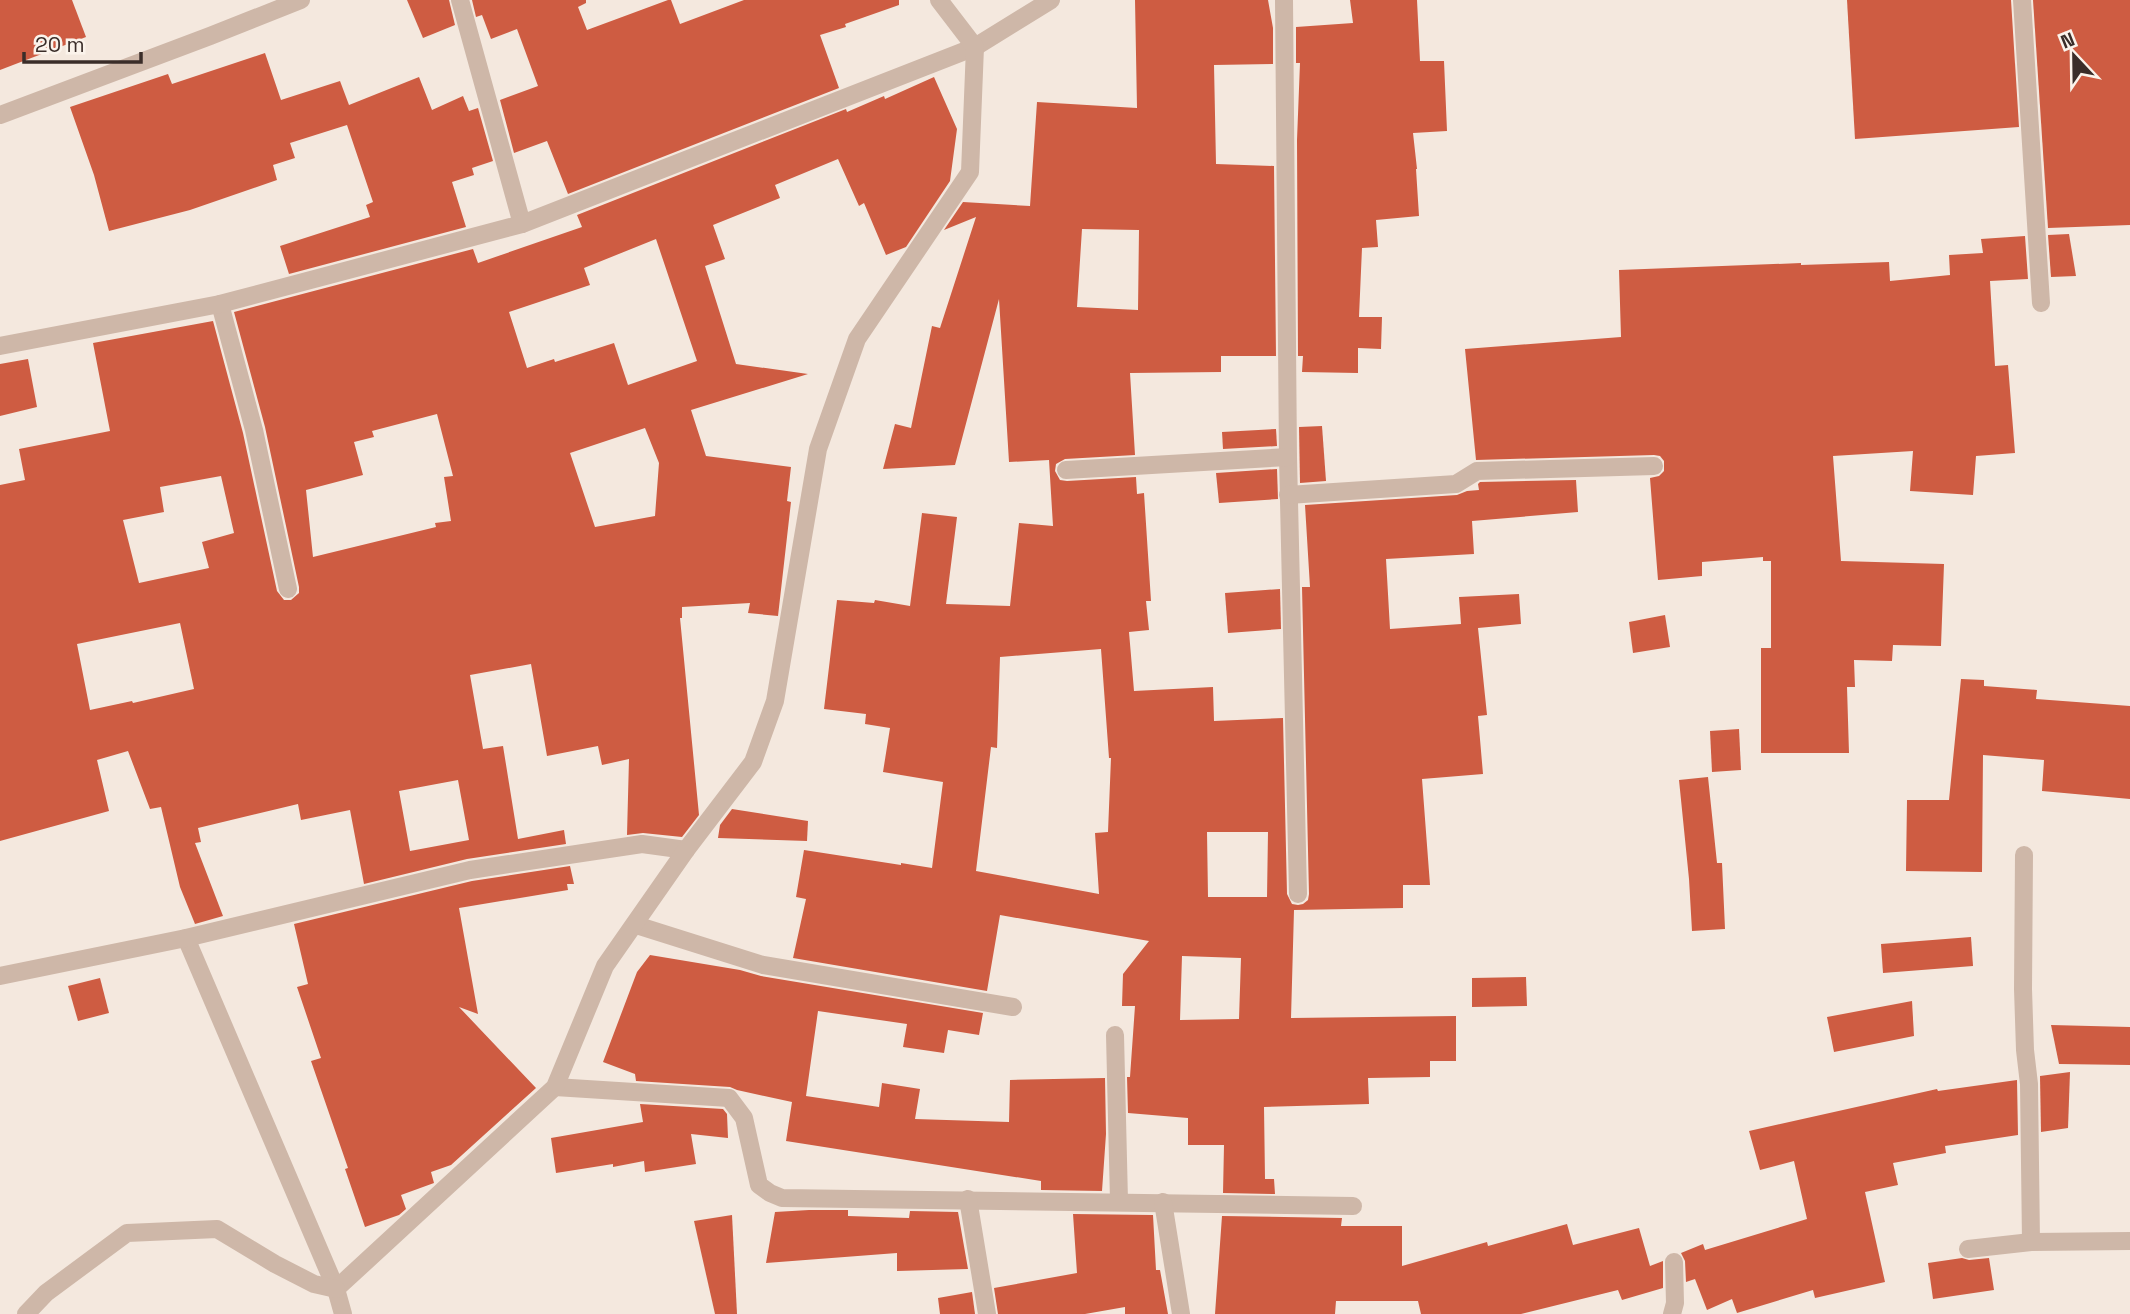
<svg xmlns="http://www.w3.org/2000/svg" width="2130" height="1314" font-family="'Space Grotesk',sans-serif">
<rect width="100%" height="100%" fill="#f4e8de"/>
<g fill="#ce5c42" fill-rule="evenodd">
<polygon points="0,0 72,0 86,37 0,70"/>
<polygon points="407,0 449,0 455,25 423,38"/>
<polygon points="472,0 586,0 586,3 578,7 587,30 668,0 671,0 680,24 744,0 899,0 899,5 845,24 846,27 820,35 839,88 568,194 547,141 514,153 500,100 538,86 517,29 491,39 482,15 476,17"/>
<path d="M1135 0H1268L1273 28V64L1214 65 1216 164 1274 166 1276 356H1221V372L1130 373 1135 455 1065 459 1056 464 1055 471 1060 480 1067 481 1136 477 1137 494 1144 493 1151 601H1146L1149 630 1129 632 1134 691 1213 687 1214 721 1283 718 1287 894 1292 904 1298 905 1303 904 1308 900 1309 894 1302 587H1310L1305 505 1457 495 1467 491 1479 490 1478 484 1480 482 1576 480 1578 512 1472 521 1474 554 1386 559 1390 629 1461 624 1459 597 1519 594 1521 624 1478 628 1487 715 1478 716 1483 774 1422 779 1430 885H1403V908L1294 910 1291 1018 1456 1016V1061H1430V1077L1368 1078 1369 1104 1264 1107 1265 1179H1274L1275 1194 1223 1193 1224 1145H1188V1118L1128 1113 1127 1077H1130L1135 1006H1122L1123 974 1149 941 1000 915 987 991 793 958 806 899 796 897 804 850 901 865V863L932 868 943 782 883 772 890 728 865 724 866 714 824 709 837 600 874 603 875 600 910 606 922 513 957 517 946 604 1010 606 1019 523 1053 526 1049 460 1009 462 999 299 955 465 883 469 895 424 911 428 932 326 940 328 976 217 944 230 963 202 1030 206 1037 102 1137 108ZM1082 229 1139 230 1138 310 1077 307ZM1101 649 1109 758H1111L1108 832 1095 833 1099 894 976 871 991 747 997 748 1000 657ZM1207 832H1268L1267 897H1208ZM1182 956 1241 958 1239 1019 1180 1020Z"/>
<polygon points="1350,0 1417,0 1420,61 1444,61 1447,131 1413,133 1417,169 1416,169 1419,216 1376,220 1378,247 1362,248 1359,317 1382,317 1381,349 1358,348 1358,373 1302,372 1303,356 1298,356 1297,140 1300,63 1296,63 1296,27 1353,23"/>
<polygon points="1847,0 2011,0 2019,127 1855,139"/>
<polygon points="2033,0 2130,0 2130,225 2048,228"/>
<polygon points="265,53 281,100 340,81 349,105 419,77 432,110 463,96 469,111 478,108 493,161 472,168 474,175 452,182 466,227 289,274 280,246 370,217 366,205 373,202 347,125 290,143 295,158 273,165 277,180 190,210 109,231 94,175 70,107 168,74 172,84"/>
<path d="M934 77 957 129 950 181 906 247 886 255 864 203 859 206 838 159 775 185 780 198 713 225 725 259 705 266 736 364 808 374 691 410 706 456 791 467 787 501 791 502 778 616 748 613 750 603 682 607V618H680L699 815 682 837 643 833 627 835 629 759 602 765 598 746 547 756 531 664 470 675 483 749 503 746 518 839 564 830 566 844 467 859 364 884 350 810 301 820 298 804 198 828 201 842 195 843 223 916 195 924 180 887 161 807 150 809 128 751 97 760 109 811 0 841V485L25 480 19 449 110 431 93 343 213 321 243 433 277 591 284 600H291L299 593V587L265 427 234 312 473 249 478 263 582 227 577 215 846 109 847 112 884 96 885 99ZM656 239 697 361 628 385 614 343 555 362 554 359 527 368 509 312 590 285 584 268ZM437 414 453 476 444 477 451 521 435 523 436 527 313 557 306 490 363 475 354 442 374 437 372 431ZM645 428 659 463 655 516 595 527 570 453ZM221 476 234 533 202 542 209 568 139 583 123 520 164 512 160 487ZM180 623 194 689 133 703 132 701 90 710 77 644ZM458 780 469 840 410 851 399 791Z"/>
<polygon points="2069,234 2076,276 2051,277 2048,235"/>
<polygon points="2025,236 2028,279 1990,281 1995,366 2008,365 2015,453 1976,456 1973,495 1910,491 1913,451 1833,456 1841,561 1944,564 1941,646 1893,645 1892,661 1854,660 1855,687 1847,687 1849,753 1761,753 1761,648 1771,648 1771,561 1763,561 1763,557 1702,562 1702,576 1658,580 1650,478 1659,476 1664,471 1664,461 1660,456 1654,455 1476,460 1465,349 1621,337 1619,270 1801,263 1801,265 1889,262 1890,281 1950,275 1949,255 1983,253 1981,239"/>
<polygon points="28,359 37,407 0,416 0,364"/>
<polygon points="1322,426 1326,481 1300,483 1299,427"/>
<polygon points="1276,429 1277,446 1223,449 1222,432"/>
<polygon points="1277,469 1278,499 1219,503 1216,473"/>
<polygon points="1280,589 1281,629 1228,633 1225,593"/>
<polygon points="1665,615 1670,647 1633,653 1629,622"/>
<polygon points="1961,679 1984,680 1984,686 2037,690 2036,699 2130,706 2130,799 2042,791 2044,760 1983,755 1982,872 1906,871 1907,800 1949,800"/>
<polygon points="1739,729 1741,770 1712,772 1710,731"/>
<polygon points="1708,777 1717,863 1722,863 1725,929 1692,931 1689,879 1679,780"/>
<polygon points="732,809 808,821 807,841 718,838 720,825"/>
<polygon points="570,866 574,884 567,884 568,890 459,908 478,1014 459,1007 536,1088 451,1165 431,1172 434,1183 401,1195 406,1209 399,1215 365,1227 345,1169 348,1168 311,1061 321,1058 297,987 308,984 294,924 472,881"/>
<polygon points="1971,937 1973,966 1883,973 1881,944"/>
<polygon points="650,955 740,970 761,976 983,1013 979,1035 948,1030 944,1053 903,1047 907,1024 818,1011 806,1096 879,1107 882,1083 920,1089 915,1119 1009,1122 1010,1080 1105,1078 1106,1134 1102,1191 1041,1190 1041,1181 786,1141 792,1102 737,1090 730,1087 636,1081 635,1074 603,1062 637,972"/>
<polygon points="1526,977 1527,1006 1472,1007 1472,978"/>
<polygon points="100,978 109,1013 78,1021 68,986"/>
<polygon points="1912,1001 1914,1036 1834,1052 1827,1017"/>
<polygon points="2051,1025 2130,1027 2130,1065 2059,1064"/>
<polygon points="2070,1072 2068,1128 2041,1132 2040,1076"/>
<polygon points="2017,1080 2018,1135 1945,1146 1946,1153 1893,1163 1898,1185 1865,1192 1885,1282 1815,1298 1813,1290 1737,1313 1732,1299 1707,1310 1695,1279 1686,1282 1685,1261 1681,1253 1703,1244 1705,1250 1807,1219 1794,1161 1760,1170 1749,1131 1937,1089 1938,1091"/>
<polygon points="640,1104 723,1109 727,1114 728,1138 691,1134 696,1164 645,1172 644,1161 613,1167 613,1164 556,1173 551,1138 643,1122"/>
<polygon points="809,1210 848,1210 848,1216 909,1218 910,1211 958,1212 968,1269 897,1271 897,1253 766,1263 775,1212"/>
<polygon points="1073,1214 1153,1215 1156,1270 1160,1270 1168,1314 1125,1314 1125,1307 1085,1314 998,1314 994,1288 1077,1273"/>
<polygon points="732,1215 737,1314 715,1314 694,1221"/>
<polygon points="1222,1216 1342,1218 1341,1226 1402,1226 1402,1266 1487,1242 1488,1246 1567,1224 1573,1245 1639,1228 1650,1266 1663,1261 1663,1288 1622,1300 1618,1290 1521,1314 1421,1314 1418,1301 1336,1301 1335,1314 1215,1314"/>
<polygon points="1962,1258 1969,1260 1989,1258 1994,1290 1933,1299 1928,1263"/>
<polygon points="972,1292 975,1314 940,1314 938,1298"/>
</g>
<g fill="none" stroke-linecap="round" stroke-linejoin="round">
<g stroke="#ceb7a8" stroke-width="18">
<polyline points="460,0 522,224"/>
<polyline points="1284,0 1288,457 1298,894"/>
<polyline points="2022,0 2041,303"/>
<polyline points="0,115 210,36 301,0"/>
<polyline points="220,304 254,430 288,589"/>
<polyline points="0,346 220,304 522,224 975,47 1051,0"/>
<polyline points="1066,470 1288,457"/>
<polyline points="1288,495 1456,484 1477,471 1654,466"/>
<polyline points="2024,855 2023,989 2025,1050 2029,1084 2031,1242"/>
<polyline points="636,925 763,965 1013,1007"/>
<polyline points="186,938 336,1289 343,1314"/>
<polyline points="0,976 186,938 470,870 642,844 686,850"/>
<polyline points="1115,1035 1119,1201"/>
<polyline points="555,1087 729,1098 744,1118 759,1185 770,1193 782,1198 1353,1206"/>
<polyline points="968,1199 987,1314"/>
<polyline points="1163,1202 1181,1314"/>
<polyline points="1968,1249 2031,1242 2130,1241"/>
<polyline points="336,1289 555,1087 605,966 686,850 753,762 775,701 818,449 857,339 970,172 975,47 939,0"/>
<polyline points="26,1314 46,1293 127,1233 217,1229 275,1264 314,1284 336,1289"/>
<polyline points="1672,1314 1675,1303 1674,1262"/>
</g>
</g>
<g transform="translate(2074 56) rotate(338)" stroke="#fbf3eb" stroke-width="5" paint-order="stroke">
<path d="M0-5L12 26L0 18L-12 26Z" fill="#3a2d29"/>
<text y="-10" font-size="19" font-weight="bold" text-anchor="middle" fill="#3a2d29">N</text>
</g>
<path d="M24 52v10h117v-10" fill="none" stroke="#3a2d29" stroke-width="3.5"/>
<text x="35" y="52" font-size="21" fill="#3a2d29" stroke="#fbf3eb" stroke-width="5" paint-order="stroke">20 m</text>
</svg>
